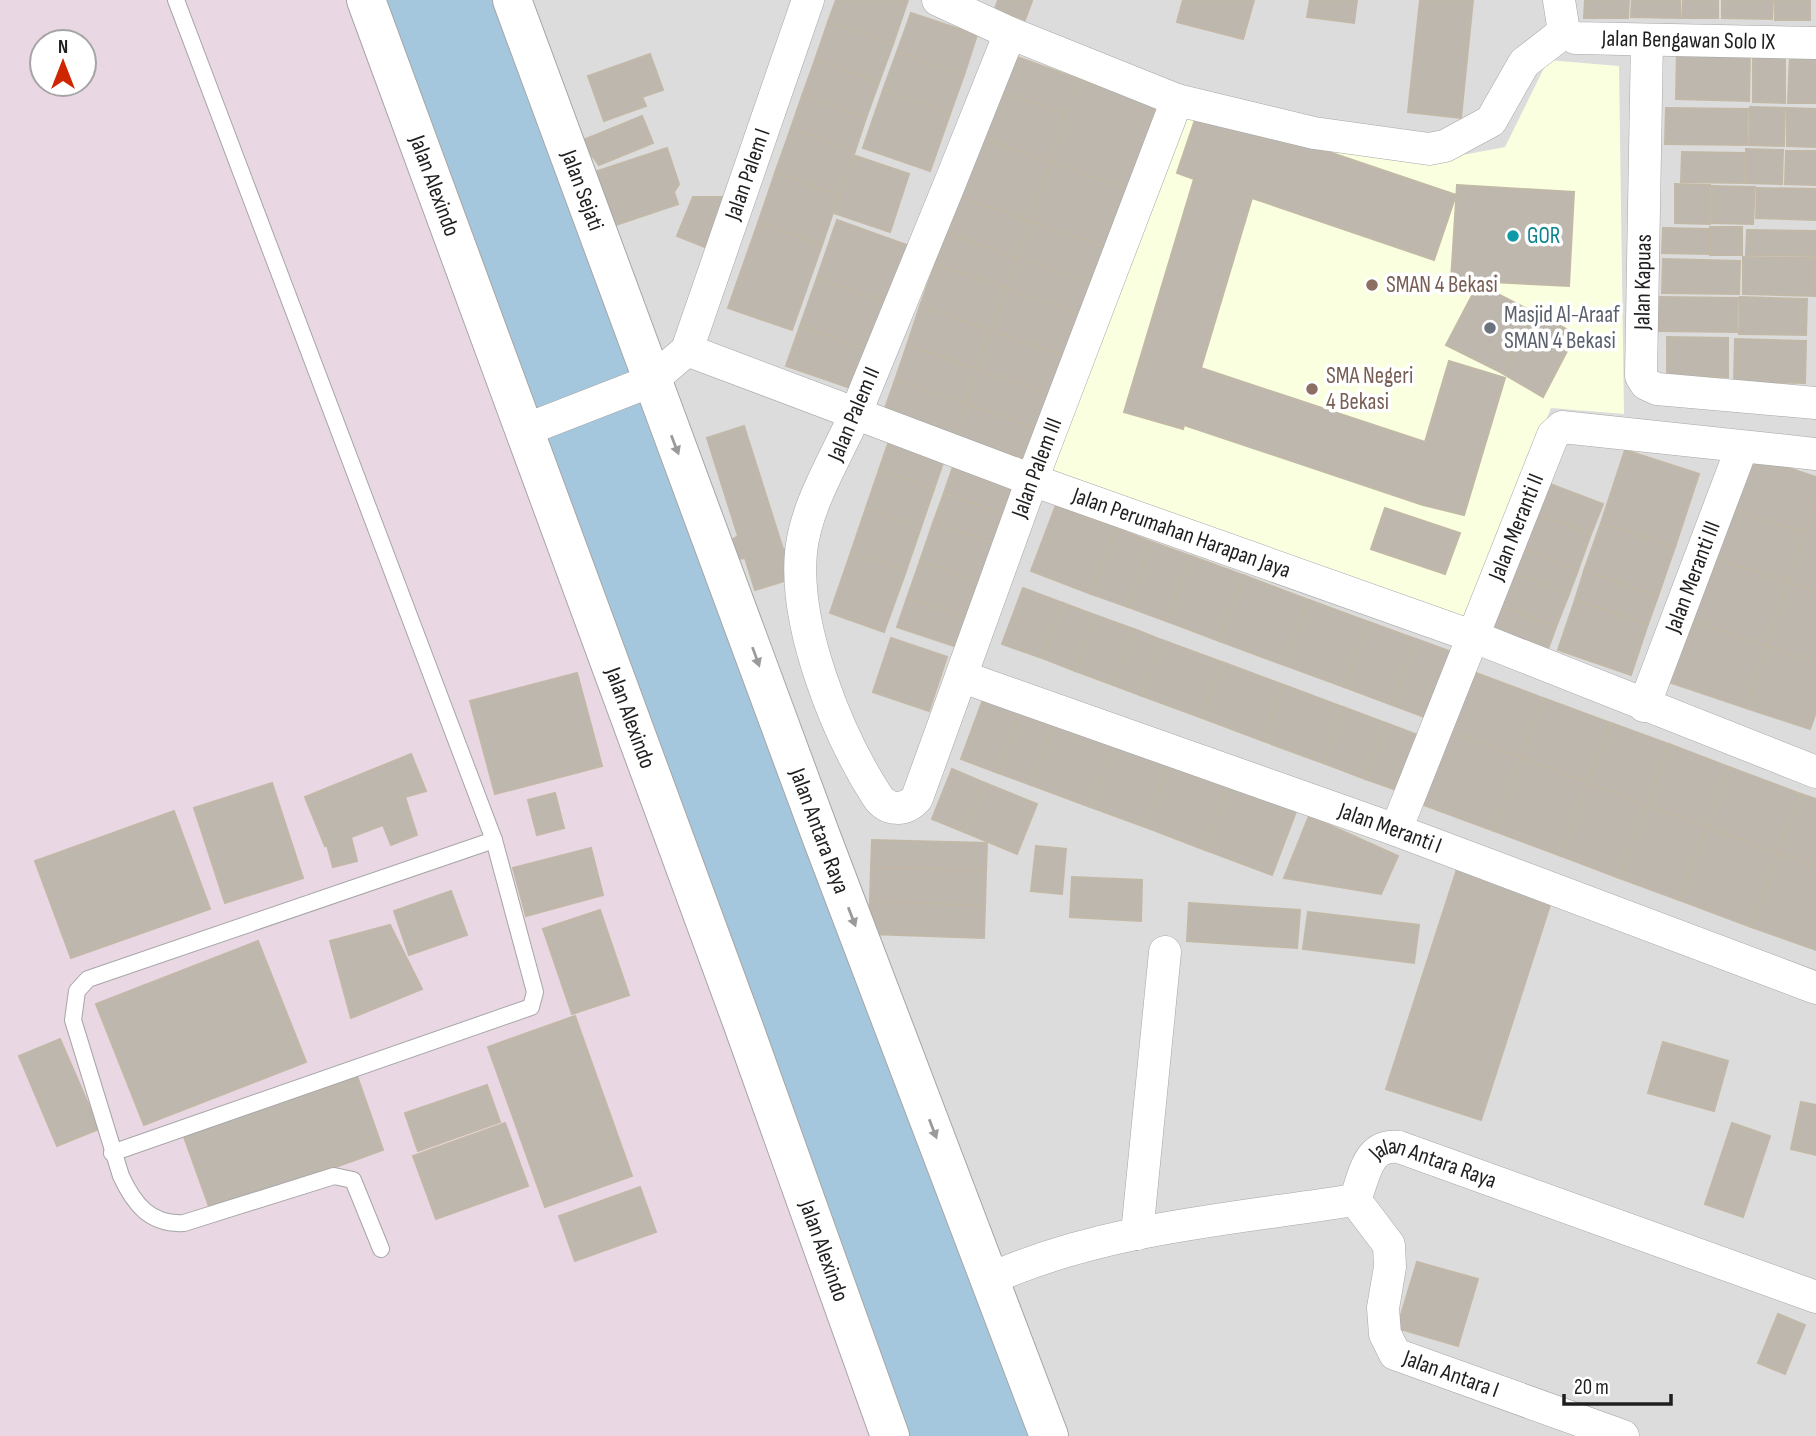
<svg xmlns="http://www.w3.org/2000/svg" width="1816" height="1436" font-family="'Sofia Sans Condensed',sans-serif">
<rect width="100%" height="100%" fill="#f0eee5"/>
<polygon fill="#dddcdc" points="365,0 1816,0 1816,1436 887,1436"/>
<path fill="#e9d7e3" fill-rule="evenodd" d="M0 0H365L887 1436H0ZM42 42H84V84H42Z"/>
<polygon fill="#f9ffdf" points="1548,60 1619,66 1624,414 1551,408 1463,619 1050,469 1186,118 1425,162 1505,147"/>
<polygon fill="#a5c7de" points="366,0 514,0 1045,1436 891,1436"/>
<g fill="#bdb7ae" stroke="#c2b8a7" stroke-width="2">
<polygon points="836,0 908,0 893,44 828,22"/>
<polygon points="998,0 1030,0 1032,1 1025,20 995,9"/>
<polygon points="1183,0 1254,0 1243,39 1177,22"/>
<polygon points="1310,0 1357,0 1354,23 1307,17"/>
<polygon points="1420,0 1473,0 1461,118 1408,112"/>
<polygon points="1585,0 1629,0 1628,18 1584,18"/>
<polygon points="1632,0 1680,0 1680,18 1631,17"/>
<polygon points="1683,0 1718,0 1718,18 1682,18"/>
<polygon points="1722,0 1773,0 1772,19 1722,18"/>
<rect x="1775" y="0" width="35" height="20"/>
<polygon points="911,13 977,35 964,75 897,52"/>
<polygon points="828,22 893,44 879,82 815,60"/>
<polygon points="1677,48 1750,49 1749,101 1676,99"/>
<polygon points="897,52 964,75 950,114 883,90"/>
<polygon points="650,54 663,90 642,97 646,106 604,121 588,76"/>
<polygon points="1009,54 1079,79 1067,114 996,90"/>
<polygon points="1790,55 1816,56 1816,103 1788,103"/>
<polygon points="1753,57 1785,57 1785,103 1753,102"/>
<polygon points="815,60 879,82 866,118 802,96"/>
<polygon points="1079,79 1157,106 1128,189 1050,162"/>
<polygon points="883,90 950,114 930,171 863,148"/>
<polygon points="996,90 1067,114 1050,162 980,137"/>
<polygon points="802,96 866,118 855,151 791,128"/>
<polygon points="1750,107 1785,108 1784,146 1749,145"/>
<polygon points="1199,108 1456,195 1434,260 1252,198 1201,368 1425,442 1449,361 1505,378 1464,515 1423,505 1184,425 1183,429 1124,412 1194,179 1177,173"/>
<polygon points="1666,108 1748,109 1747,145 1665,144"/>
<polygon points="1787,108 1816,109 1816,147 1787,146"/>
<polygon points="642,116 653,143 599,165 581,141"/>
<polygon points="791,128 855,151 839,195 775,173"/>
<polygon points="980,137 1050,162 1030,221 959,197"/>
<polygon points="667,148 679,184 674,192 678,204 607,228 589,174"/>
<polygon points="1746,149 1783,150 1782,184 1746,183"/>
<polygon points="1786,151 1816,151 1816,185 1785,184"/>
<polygon points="1682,152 1744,153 1744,183 1681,182"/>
<polygon points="853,155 909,174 890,232 834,213"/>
<polygon points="1050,162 1128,189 1107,248 1030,221"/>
<polygon points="775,173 839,195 822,245 758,223"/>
<polygon points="1675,184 1710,185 1710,224 1675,223"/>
<polygon points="1457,185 1574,192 1569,286 1451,280"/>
<polygon points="1712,186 1755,187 1753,224 1712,223"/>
<polygon points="1757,188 1816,189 1816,220 1756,218"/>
<polygon points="693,197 728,197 707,248 677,236"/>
<polygon points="959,197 1030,221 1017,258 946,233"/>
<polygon points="837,220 907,245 887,302 817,278"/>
<polygon points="1030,221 1107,248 1094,284 1017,258"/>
<polygon points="758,223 822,245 792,330 728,308"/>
<rect x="1710" y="227" width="32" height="28"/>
<polygon points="1663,228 1709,229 1708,254 1662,253"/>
<polygon points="1747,230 1816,231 1816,256 1746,255"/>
<polygon points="946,233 1017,258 1006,288 935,264"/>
<polygon points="1743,257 1815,258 1815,296 1743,294"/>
<polygon points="1017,258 1094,284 1084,316 1006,288"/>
<polygon points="1663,259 1740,261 1739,294 1662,293"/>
<polygon points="935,264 1006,288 991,331 920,306"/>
<polygon points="817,278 887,302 871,351 800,326"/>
<polygon points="1478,284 1533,312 1502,373 1446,345"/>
<polygon points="1006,288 1084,316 1069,357 991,331"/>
<polygon points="1659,297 1738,298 1737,332 1658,331"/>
<polygon points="1740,297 1807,299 1806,335 1739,334"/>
<polygon points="920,306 991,331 977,369 907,345"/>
<polygon points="1533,312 1576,334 1543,397 1502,373"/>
<polygon points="800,326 871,351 856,390 786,366"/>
<polygon points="991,331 1069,357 1055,396 977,369"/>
<polygon points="1667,337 1728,338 1728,377 1667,376"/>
<polygon points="1735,339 1806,341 1805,383 1734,382"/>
<polygon points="907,345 977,369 966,404 895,380"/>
<polygon points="977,369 1055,396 1043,431 966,404"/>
<polygon points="895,380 966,404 955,435 884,411"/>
<polygon points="966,404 1043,431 1032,462 955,435"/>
<polygon points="744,426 783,549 792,551 794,578 755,590 745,558 738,559 732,540 738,536 707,438"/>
<polygon points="890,438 945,457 934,489 879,470"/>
<polygon points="1625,450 1699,474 1675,547 1601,523"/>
<polygon points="1746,454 1816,477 1816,498 1804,533 1728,507"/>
<polygon points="957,455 1022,478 1009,516 944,493"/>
<polygon points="879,470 934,489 921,527 866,508"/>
<polygon points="1542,481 1603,504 1591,534 1530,511"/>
<polygon points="944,493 1009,516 999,545 933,523"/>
<polygon points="1816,498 1816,592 1788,583"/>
<polygon points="1056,505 1116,528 1091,594 1031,571"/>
<polygon points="1728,507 1804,533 1788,583 1711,557"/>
<polygon points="866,508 921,527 906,571 851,552"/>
<polygon points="1385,508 1460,533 1445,574 1371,549"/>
<polygon points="1530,511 1591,534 1578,570 1517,547"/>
<polygon points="933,523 999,545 986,584 920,561"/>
<polygon points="1601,523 1675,547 1658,596 1584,571"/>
<polygon points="1116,528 1152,542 1128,607 1091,594"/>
<polygon points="1152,542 1191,556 1166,621 1128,607"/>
<polygon points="1517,547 1578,570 1569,594 1508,571"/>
<polygon points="851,552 906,571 884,632 830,613"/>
<polygon points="1191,556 1243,575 1219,641 1166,621"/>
<polygon points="1711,557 1788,583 1766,646 1690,620"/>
<polygon points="920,561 986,584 973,620 907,598"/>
<polygon points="1508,571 1569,594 1556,627 1495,604"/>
<polygon points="1584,571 1658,596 1648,624 1575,600"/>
<polygon points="1243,575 1309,600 1284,665 1219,641"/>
<polygon points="1788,583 1816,592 1816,662 1766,646"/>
<polygon points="1023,588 1063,603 1042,658 1002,644"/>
<polygon points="907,598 973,620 963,649 897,627"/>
<polygon points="1309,600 1369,622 1344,687 1284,665"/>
<polygon points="1575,600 1648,624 1631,675 1558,650"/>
<polygon points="1063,603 1095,615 1075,671 1042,658"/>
<polygon points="1495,604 1556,627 1545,657 1484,634"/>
<polygon points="1095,615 1134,629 1113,685 1075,671"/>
<polygon points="1690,620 1766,646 1746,708 1669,682"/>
<polygon points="1369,622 1416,639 1392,705 1344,687"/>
<polygon points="1134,629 1162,640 1142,696 1113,685"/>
<polygon points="891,638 947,657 929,711 873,692"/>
<polygon points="1416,639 1452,652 1427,718 1392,705"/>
<polygon points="1162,640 1222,662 1202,718 1142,696"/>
<polygon points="1766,646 1816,662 1816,712 1810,729 1746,708"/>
<polygon points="1222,662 1284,685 1263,741 1202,718"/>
<polygon points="1468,670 1543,698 1521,758 1445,730"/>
<polygon points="577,673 602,766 495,794 470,701"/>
<polygon points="1284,685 1343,707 1323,763 1263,741"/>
<polygon points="985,694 1022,708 998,773 961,759"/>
<polygon points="1543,698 1611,723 1588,783 1521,758"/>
<polygon points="1343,707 1386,723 1365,779 1323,763"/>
<polygon points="1022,708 1056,720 1031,785 998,773"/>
<polygon points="1056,720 1115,742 1090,807 1031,785"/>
<polygon points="1386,723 1423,737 1402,792 1365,779"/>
<polygon points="1611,723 1669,744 1647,805 1588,783"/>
<polygon points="1445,730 1521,758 1494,831 1418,803"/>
<polygon points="1115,742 1170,762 1145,827 1090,807"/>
<polygon points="1669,744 1729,767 1707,827 1647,805"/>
<polygon points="411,754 426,791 405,797 417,835 391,845 383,825 351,837 357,861 333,867 327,845 325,846 305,797"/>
<polygon points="1521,758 1588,783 1561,856 1494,831"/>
<polygon points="1170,762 1229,784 1205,850 1145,827"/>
<polygon points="1729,767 1801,794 1778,853 1707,827"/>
<polygon points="952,769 985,783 964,832 932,819"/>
<polygon points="272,783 303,878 225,903 194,808"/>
<polygon points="985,783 1037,804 1017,854 964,832"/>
<polygon points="1588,783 1647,805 1619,878 1561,856"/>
<polygon points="1229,784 1297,809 1272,875 1205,850"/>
<polygon points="555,793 564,828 537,835 528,800"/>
<polygon points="1801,794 1816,799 1816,867 1778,853"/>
<polygon points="1647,805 1707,827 1679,900 1619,878"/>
<polygon points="174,811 210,909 71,958 35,861"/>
<polygon points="1309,816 1398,856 1381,894 1284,878"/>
<polygon points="1707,827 1778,853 1751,927 1679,900"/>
<polygon points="872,840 987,843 986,871 871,867"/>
<polygon points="1036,846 1066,849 1062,894 1031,891"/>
<polygon points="591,848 603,895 526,916 513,868"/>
<polygon points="1778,853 1816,867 1816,950 1751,927"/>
<polygon points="871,867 986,871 985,906 870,901"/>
<polygon points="1457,869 1552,899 1481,1120 1386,1089"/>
<polygon points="1072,877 1142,880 1141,921 1070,917"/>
<polygon points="451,891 467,935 409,955 394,911"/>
<polygon points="870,901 985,906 984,938 869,934"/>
<polygon points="1189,903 1300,910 1297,948 1187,941"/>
<polygon points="600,910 629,995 572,1014 543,929"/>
<polygon points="1308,912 1419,925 1414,963 1303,949"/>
<polygon points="390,925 422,989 351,1018 330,941"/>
<polygon points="258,941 306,1062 144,1125 96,1004"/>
<polygon points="575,1016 632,1176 545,1207 488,1047"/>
<polygon points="60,1039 99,1129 57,1146 19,1056"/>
<polygon points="1663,1042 1728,1061 1714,1111 1648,1093"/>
<polygon points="356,1073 383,1150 211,1212 183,1134"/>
<polygon points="487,1085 500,1122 418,1151 405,1113"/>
<polygon points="1801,1102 1816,1105 1816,1155 1791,1149"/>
<polygon points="505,1123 528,1186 436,1219 413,1156"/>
<polygon points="1732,1123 1770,1136 1743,1217 1705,1204"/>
<polygon points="640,1187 656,1232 575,1261 559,1216"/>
<polygon points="1417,1262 1478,1279 1458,1346 1397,1328"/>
<polygon points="1778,1314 1805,1325 1785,1374 1758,1363"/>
</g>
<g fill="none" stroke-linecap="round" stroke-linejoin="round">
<g stroke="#a6a6a6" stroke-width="18">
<g id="service">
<path d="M176 0 494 840 88 979 77 991 73 1020 121 1176C134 1204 150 1225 184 1223L334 1176 353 1180 381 1249"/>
<polyline points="112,1153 531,1007 535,992 494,840"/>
</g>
</g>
<g stroke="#a6a6a6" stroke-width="33">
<g id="minor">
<polyline points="938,0 1010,33 1177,100 1314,133 1429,149 1445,146 1491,121 1524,63 1564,32"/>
<polyline points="1559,0 1564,32"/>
<path id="s1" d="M1564 32 1575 38 1816 43"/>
<path id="s2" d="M1010 33C960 159 909 285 857 410 838 455 806 503 801 552 794 627 837 734 877 796 887 811 905 812 917 798L1032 480 1177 100"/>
<polyline points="1647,40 1641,376 1646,384 1657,389 1816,403"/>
<path id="s3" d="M687 350 808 0"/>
<path id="s4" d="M525 430 651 381 687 350 1032 480 1472 636 1816 772"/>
<path id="s5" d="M963 677 1396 830 1816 988"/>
<path id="s6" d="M1644 706 1742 447"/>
<path id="s7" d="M1396 830 1553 435 1562 427 1816 454"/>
<path id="s8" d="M1355 1200 1389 1245 1390 1267 1383 1308 1385 1334 1395 1354 1623 1436"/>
<polyline points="1137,1234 1165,952"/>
<path id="s9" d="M990 1279C1103 1228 1233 1219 1355 1200 1365 1175 1367 1143 1399 1147L1816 1297"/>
</g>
</g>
<g stroke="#a6a6a6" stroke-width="40">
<g id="tertiary">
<path id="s10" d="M366 0 742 1022 890 1436"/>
<path id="s11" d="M512 0 821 836 1049 1436"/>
</g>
</g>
<use href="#service" stroke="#fff" stroke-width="16"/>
<use href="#minor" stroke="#fff" stroke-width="32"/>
<use href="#tertiary" stroke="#fff" stroke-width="38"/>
</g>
<defs><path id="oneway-solid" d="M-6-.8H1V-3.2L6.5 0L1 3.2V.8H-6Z" transform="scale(1.75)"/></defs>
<g fill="#9a9a9a">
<use href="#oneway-solid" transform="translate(675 445) rotate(69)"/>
<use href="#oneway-solid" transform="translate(756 657) rotate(70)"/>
<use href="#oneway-solid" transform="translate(852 917) rotate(69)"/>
<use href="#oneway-solid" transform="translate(933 1129) rotate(69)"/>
</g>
<circle fill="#0f9aa8" stroke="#fff" stroke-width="2.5" cx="1513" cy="236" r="7"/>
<g fill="#8d6e63" stroke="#fff" stroke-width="2.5">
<circle cx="1372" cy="285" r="7"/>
<circle cx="1312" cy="389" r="7"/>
</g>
<circle fill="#6b7280" stroke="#fff" stroke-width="2.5" cx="1490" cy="328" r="7"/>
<g text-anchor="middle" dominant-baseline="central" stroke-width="7" stroke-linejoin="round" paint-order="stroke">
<g font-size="23" fill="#1f1f1f" stroke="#fff">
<text stroke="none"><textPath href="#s1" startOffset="126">Jalan Bengawan Solo IX</textPath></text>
<text stroke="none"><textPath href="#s3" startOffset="186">Jalan Palem I</textPath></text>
<text stroke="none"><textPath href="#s10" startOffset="198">Jalan Alexindo</textPath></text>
<text stroke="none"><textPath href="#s11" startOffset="203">Jalan Sejati</textPath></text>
<text transform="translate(1643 282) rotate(-89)">Jalan Kapuas</text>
<text transform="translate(854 414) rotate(-67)">Jalan Palem II</text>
<text stroke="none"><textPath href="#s2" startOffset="1218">Jalan Palem III</textPath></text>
<text stroke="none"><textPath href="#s7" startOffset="326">Jalan Meranti II</textPath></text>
<text stroke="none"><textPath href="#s4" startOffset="710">Jalan Perumahan Harapan Jaya</textPath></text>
<text stroke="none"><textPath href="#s6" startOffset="138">Jalan Meranti III</textPath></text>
<text stroke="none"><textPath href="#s10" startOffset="765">Jalan Alexindo</textPath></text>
<text stroke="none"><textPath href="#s5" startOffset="453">Jalan Meranti I</textPath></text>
<text stroke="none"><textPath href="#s11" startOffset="886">Jalan Antara Raya</textPath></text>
<text stroke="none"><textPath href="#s9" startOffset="488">Jalan Antara Raya</textPath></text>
<text stroke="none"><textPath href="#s10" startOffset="1332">Jalan Alexindo</textPath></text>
<text stroke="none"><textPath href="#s8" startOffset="228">Jalan Antara I</textPath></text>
</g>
<g font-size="23" fill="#0d838f" stroke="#fff" text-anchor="start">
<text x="1527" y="236">GOR</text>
</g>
<g font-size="23" fill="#785e54" stroke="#fff" text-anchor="start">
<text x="1386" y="285">SMAN 4 Bekasi</text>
<text x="1326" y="376">SMA Negeri<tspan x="1326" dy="26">4 Bekasi</tspan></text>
</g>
<g font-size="23" fill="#5b616d" stroke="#fff" text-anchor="start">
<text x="1504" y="315">Masjid Al-Araaf<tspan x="1504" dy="26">SMAN 4 Bekasi</tspan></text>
</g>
</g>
<g transform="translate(63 63)"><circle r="33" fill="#ffffff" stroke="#a5a5a5" stroke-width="2"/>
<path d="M0-5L12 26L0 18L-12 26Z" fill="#ce2600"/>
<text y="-10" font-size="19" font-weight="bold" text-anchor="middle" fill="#1f1f1f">N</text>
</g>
<path d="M1564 1394v10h107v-10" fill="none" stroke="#1f1f1f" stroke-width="3.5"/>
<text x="1574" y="1394" font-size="21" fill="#1f1f1f" stroke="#ffffff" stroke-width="5" paint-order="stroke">20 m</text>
</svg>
